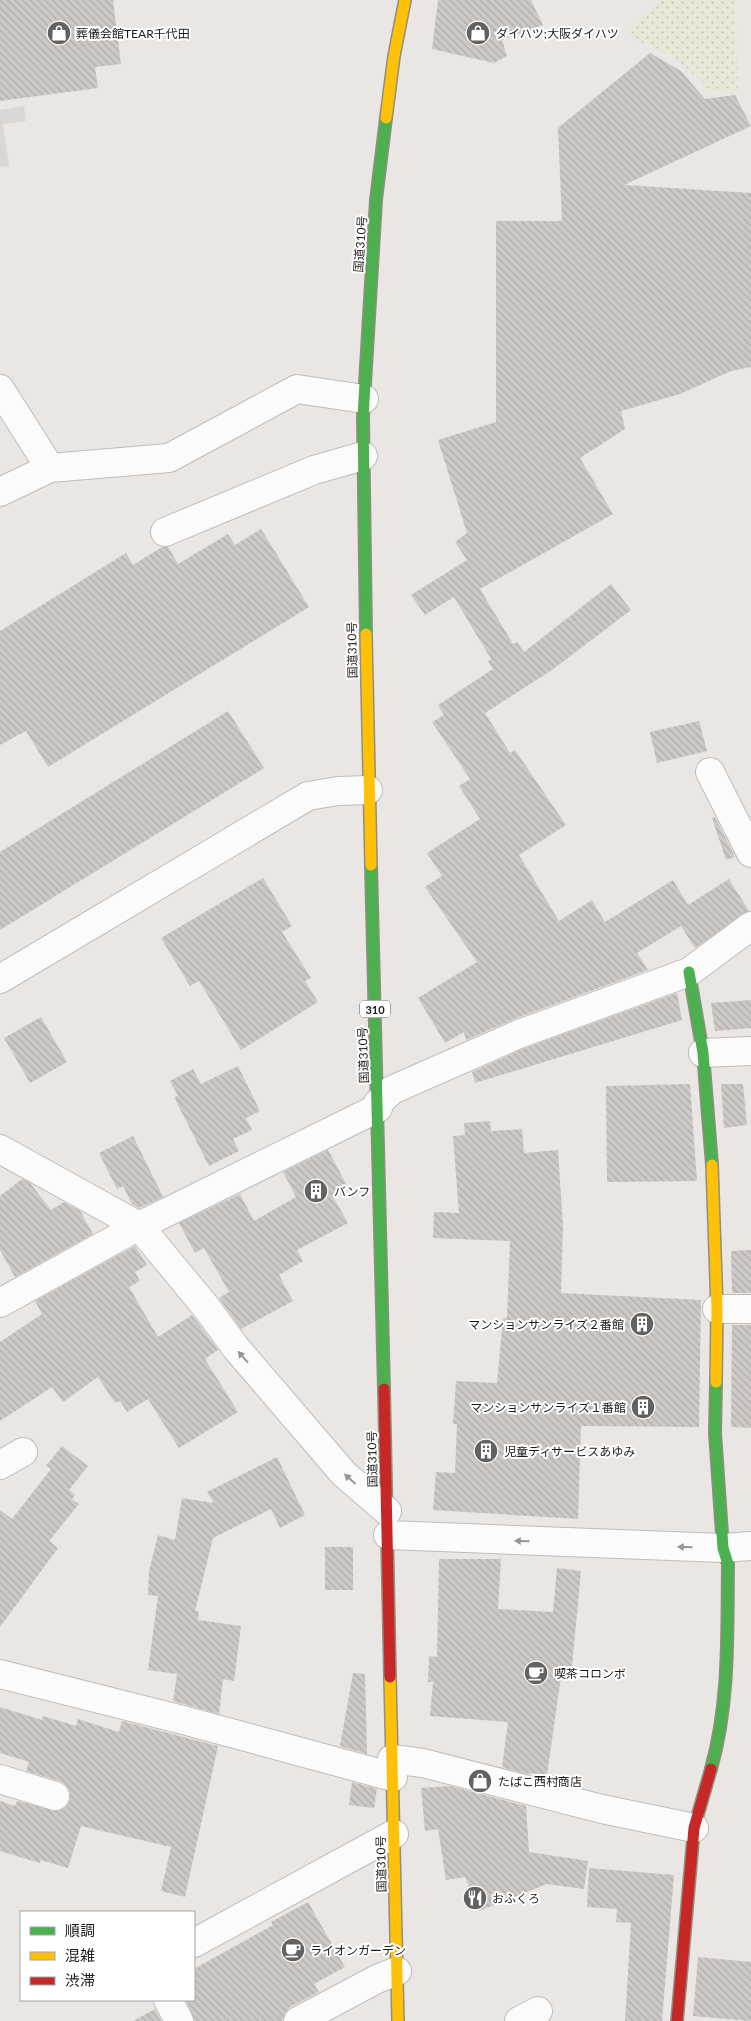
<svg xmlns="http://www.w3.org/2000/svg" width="751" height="2021" font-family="Lato,'Noto Sans JP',sans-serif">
<defs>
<pattern id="farmland-dots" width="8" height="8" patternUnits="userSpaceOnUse" patternTransform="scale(1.25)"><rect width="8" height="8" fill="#e9e8d7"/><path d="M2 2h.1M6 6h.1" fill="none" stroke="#c7c6b8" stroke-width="1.8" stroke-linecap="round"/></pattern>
<pattern id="building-back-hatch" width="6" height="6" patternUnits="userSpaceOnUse" patternTransform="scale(1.25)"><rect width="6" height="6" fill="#ccc9c6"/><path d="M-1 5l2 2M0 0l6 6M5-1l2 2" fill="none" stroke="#afacaa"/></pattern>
</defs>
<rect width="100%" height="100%" fill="#e9e6e3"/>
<polygon fill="url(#farmland-dots)" points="663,0 735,0 738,89 710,91 700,79 669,54 644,44 625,31"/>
<polygon fill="#d9d8d7" points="24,106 26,121 3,124 9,166 0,167 0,110"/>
<g fill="url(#building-back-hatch)">
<polygon points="0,0 113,0 121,64 95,67 98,88 0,101"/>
<polygon points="438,0 531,0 543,25 502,40 507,56 494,63 432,49"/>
<polygon points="650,53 681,71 705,99 735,95 751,126 624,185 751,193 751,367 731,371 680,394 621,411 625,429 580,458 613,514 480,589 513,644 517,642 524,652 611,584 631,610 552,670 485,713 510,753 515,750 566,825 519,855 559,921 592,900 605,922 673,880 688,905 729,879 749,911 695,948 681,926 637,953 648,970 514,1019 466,1040 464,1032 445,1043 418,998 477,962 425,887 442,876 427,853 480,819 459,786 470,779 432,722 444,715 438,705 493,669 488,661 491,659 454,597 425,615 411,595 467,560 455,542 467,533 438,440 496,422 496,221 562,221 558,128"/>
<polygon points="261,529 309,607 48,767 26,731 0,745 0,631 126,553 133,565 162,547 168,547 178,564 228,534 235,545"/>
<polygon points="228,711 264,768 0,930 0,852"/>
<polygon points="699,721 707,751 657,763 650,732"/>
<polygon points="715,817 735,857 726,860 712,818"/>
<polygon points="263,878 292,926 282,932 311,978 305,981 318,1002 241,1050 199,981 190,986 161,938"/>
<polygon points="677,993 682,1020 475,1083 472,1072 525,1048"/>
<polygon points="751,1000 751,1028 715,1031 711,1003"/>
<polygon points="41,1017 67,1062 30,1083 4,1038"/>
<polygon points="238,1066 260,1111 246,1118 252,1130 233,1139 239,1151 209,1166 176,1101 175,1097 178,1096 170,1081 193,1069 201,1084"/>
<polygon points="690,1084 697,1181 607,1182 606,1086"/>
<polygon points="721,1084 743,1084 747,1125 724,1128"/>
<polygon points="490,1121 491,1131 522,1129 524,1153 558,1150 563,1226 561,1293 701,1300 699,1427 581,1426 578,1519 433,1510 436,1472 455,1473 457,1424 453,1424 456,1381 497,1383 503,1318 507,1318 510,1241 433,1238 434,1212 459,1213 453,1136 465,1135 464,1123"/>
<polygon points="133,1136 163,1197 139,1208 132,1204 123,1186 117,1189 99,1153"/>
<polygon points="328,1150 348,1187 332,1195 348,1223 297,1250 303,1261 279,1275 293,1301 241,1329 219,1298 229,1292 204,1248 195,1253 179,1223 240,1194 254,1221 296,1197 283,1172"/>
<polygon points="22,1179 30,1183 51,1210 64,1202 80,1211 93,1234 15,1277 0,1250 0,1196"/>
<polygon points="135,1246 147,1265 135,1272 140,1281 129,1287 158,1337 192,1315 218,1350 205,1359 238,1412 179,1448 148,1399 127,1412 120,1401 115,1403 98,1377 63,1402 52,1387 0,1421 0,1342 42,1314 35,1301"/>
<polygon points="751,1250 751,1293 732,1293 731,1251"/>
<polygon points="732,1325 751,1325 751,1428 731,1427"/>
<polygon points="62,1446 88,1466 69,1490 75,1495 72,1499 79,1504 49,1541 58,1548 0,1627 0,1510 12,1519 51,1469 46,1466"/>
<polygon points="277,1457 305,1515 280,1528 271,1509 213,1538 195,1611 199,1611 198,1620 241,1626 234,1681 223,1679 219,1714 173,1701 177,1674 148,1670 158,1596 148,1595 149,1571 158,1535 175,1540 182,1498 214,1503 207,1492"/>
<rect x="325" y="1547" width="28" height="43"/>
<polygon points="439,1559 501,1559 498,1609 553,1612 557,1568 581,1571 571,1677 561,1676 547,1775 523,1773 502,1767 508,1722 430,1716 433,1682 428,1682 429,1656 437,1657"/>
<polygon points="353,1673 365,1674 367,1754 340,1746"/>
<polygon points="0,1707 42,1720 43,1716 76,1726 78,1719 119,1732 122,1721 218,1746 185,1897 161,1891 171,1847 81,1826 68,1868 41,1860 40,1863 0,1851 0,1801 15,1806 17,1801 58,1811 66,1807 70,1800 70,1793 67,1786 60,1781 26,1771 29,1762 0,1753"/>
<polygon points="352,1782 377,1789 374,1808 349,1805"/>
<polygon points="450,1786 526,1806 529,1852 588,1861 584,1889 547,1884 479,1911 465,1877 446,1880 438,1829 425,1831 421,1788"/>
<polygon points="589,1868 674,1875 662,2021 625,2021 631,1923 616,1922 617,1909 587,1907"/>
<polygon points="308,1902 345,1967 314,1984 319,1992 290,2007 285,2013 282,2021 195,2021 186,2000 194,2000 194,1969 273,1925 271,1922"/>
<polygon points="698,1957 751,1962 751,2021 693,2016"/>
<polygon points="155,2009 161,2021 133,2021"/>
</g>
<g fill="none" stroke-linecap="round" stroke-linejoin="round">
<g stroke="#bfbdbc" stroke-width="30">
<g id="street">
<polyline points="0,389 50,468"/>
<polyline points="0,492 50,468 169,458 297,389 364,399"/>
<polyline points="165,532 314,470 363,456"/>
<polyline points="710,772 751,853"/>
<polyline points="0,979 308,796 338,791 368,790"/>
<polyline points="703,1053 751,1051"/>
<polyline points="378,1103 392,1090 519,1034 689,972 751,926"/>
<polyline points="0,1149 139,1226 206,1307 236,1348 344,1474 387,1511"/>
<polyline points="0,1303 139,1226 378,1108"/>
<polyline points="717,1309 751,1309"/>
<polyline points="0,1465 23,1452"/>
<polyline points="388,1535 723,1548 751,1546"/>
<polyline points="0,1674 183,1720 393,1777"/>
<polyline points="392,1759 423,1763 602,1809 694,1828"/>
<polyline points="0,1779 55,1796"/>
<polyline points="194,1943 394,1834"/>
<polyline points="168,2000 179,2021"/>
<polyline points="298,2021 377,1979 397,1971"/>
<polyline points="519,2021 538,2011"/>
</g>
</g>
<g stroke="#908f7e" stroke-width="14">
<g id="fast">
<polyline points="366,634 363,417 376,200 386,118"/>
<polyline points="371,865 384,1389"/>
<polyline points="689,972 703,1053 712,1165"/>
<path d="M711 1769C730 1702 727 1632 728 1564L723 1548 715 1433 716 1382"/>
</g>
</g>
<g stroke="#908f7e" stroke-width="14">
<g id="slow">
<polyline points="386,118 394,56 405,0"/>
<polyline points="366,634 371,865"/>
<polyline points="712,1165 717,1309 716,1382"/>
<polyline points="390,1677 398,2021"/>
</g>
</g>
<g stroke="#908f7e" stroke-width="14">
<g id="jam">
<polyline points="384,1389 390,1677"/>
<polyline points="677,2021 694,1828 711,1769"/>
</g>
</g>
<use href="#street" stroke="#fcfbfb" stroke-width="28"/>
<use href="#fast" stroke="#4caf50" stroke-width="11"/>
<use href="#slow" stroke="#ffc107" stroke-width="11"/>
<use href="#jam" stroke="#c62828" stroke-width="11"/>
</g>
<defs><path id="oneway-solid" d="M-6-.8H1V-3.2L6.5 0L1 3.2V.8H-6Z" transform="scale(1.25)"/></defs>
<g fill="#979696">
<use href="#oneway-solid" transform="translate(243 1357) rotate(-131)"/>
<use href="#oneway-solid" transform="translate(350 1479) rotate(-138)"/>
<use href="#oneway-solid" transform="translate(522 1541) rotate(-178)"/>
<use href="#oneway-solid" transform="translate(685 1547) rotate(-178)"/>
</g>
<defs>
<g id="shop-disc" transform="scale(1.25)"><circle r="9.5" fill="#636261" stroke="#fff"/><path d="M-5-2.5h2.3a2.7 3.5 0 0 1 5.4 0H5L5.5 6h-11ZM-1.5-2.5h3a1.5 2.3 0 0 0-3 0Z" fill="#fff"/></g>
<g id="building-disc" transform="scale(1.25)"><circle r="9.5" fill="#636261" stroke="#fff"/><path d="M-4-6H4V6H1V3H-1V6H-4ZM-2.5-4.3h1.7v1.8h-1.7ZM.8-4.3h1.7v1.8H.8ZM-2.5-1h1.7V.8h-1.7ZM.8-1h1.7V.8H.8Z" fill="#fff"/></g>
<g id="cafe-disc" transform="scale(1.25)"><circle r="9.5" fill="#636261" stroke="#fff"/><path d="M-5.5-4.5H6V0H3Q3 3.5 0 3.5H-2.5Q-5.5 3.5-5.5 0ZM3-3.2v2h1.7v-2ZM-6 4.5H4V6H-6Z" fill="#fff"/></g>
<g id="restaurant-disc" transform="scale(1.25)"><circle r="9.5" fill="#636261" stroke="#fff"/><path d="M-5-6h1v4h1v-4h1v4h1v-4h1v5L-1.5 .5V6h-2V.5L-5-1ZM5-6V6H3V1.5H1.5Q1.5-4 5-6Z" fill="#fff"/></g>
</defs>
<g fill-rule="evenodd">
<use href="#shop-disc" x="59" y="33"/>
<use href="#shop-disc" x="478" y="33"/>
<use href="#building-disc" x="316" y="1191"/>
<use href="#building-disc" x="642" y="1324"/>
<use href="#building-disc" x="643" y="1407"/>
<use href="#building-disc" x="486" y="1451"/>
<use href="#cafe-disc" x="536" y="1673"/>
<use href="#shop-disc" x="480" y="1781"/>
<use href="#restaurant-disc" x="475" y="1898"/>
<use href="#cafe-disc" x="293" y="1950"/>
</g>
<g text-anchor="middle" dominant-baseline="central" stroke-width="4" stroke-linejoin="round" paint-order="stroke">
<rect fill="#fff" stroke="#5f5f5f" stroke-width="1" x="360" y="1000.5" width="30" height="17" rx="4"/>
<g font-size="11" font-weight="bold" fill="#1b1b1b">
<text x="375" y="1009">310</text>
</g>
<g font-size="12" fill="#1b1b1b" stroke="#fff" text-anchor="start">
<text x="76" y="33">葬儀会館TEAR千代田</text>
<text x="496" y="33">ダイハツ;大阪ダイハツ</text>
<text x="334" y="1191">バンフ</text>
<text x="624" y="1324" text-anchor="end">マンションサンライズ２番館</text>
<text x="626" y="1407" text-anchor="end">マンションサンライズ１番館</text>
<text x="504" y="1451">児童ディサービスあゆみ</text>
<text x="554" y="1673">喫茶コロンボ</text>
<text x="498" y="1781">たばこ西村商店</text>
<text x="492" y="1898">おふくろ</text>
<text x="310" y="1950">ライオンガーデン</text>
</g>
<g font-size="12" fill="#1b1b1b" stroke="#fff">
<text transform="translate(360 244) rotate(-86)">国道310号</text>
<text transform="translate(352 650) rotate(-91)">国道310号</text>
<text transform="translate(363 1055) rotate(-92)">国道310号</text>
<text transform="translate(372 1459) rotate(-91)">国道310号</text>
<text transform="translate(381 1864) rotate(-91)">国道310号</text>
</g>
</g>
<rect x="20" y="1911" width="175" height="90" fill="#ffffff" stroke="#a4a4a4"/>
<rect x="30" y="1927" width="25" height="8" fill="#4caf50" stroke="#a4a4a4"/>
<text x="65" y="1936" font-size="15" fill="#1b1b1b">順調</text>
<rect x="30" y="1952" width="25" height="8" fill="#ffc107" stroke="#a4a4a4"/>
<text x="65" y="1961" font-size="15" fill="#1b1b1b">混雑</text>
<rect x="30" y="1977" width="25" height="8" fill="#c62828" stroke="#a4a4a4"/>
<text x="65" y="1986" font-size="15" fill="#1b1b1b">渋滞</text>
</svg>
